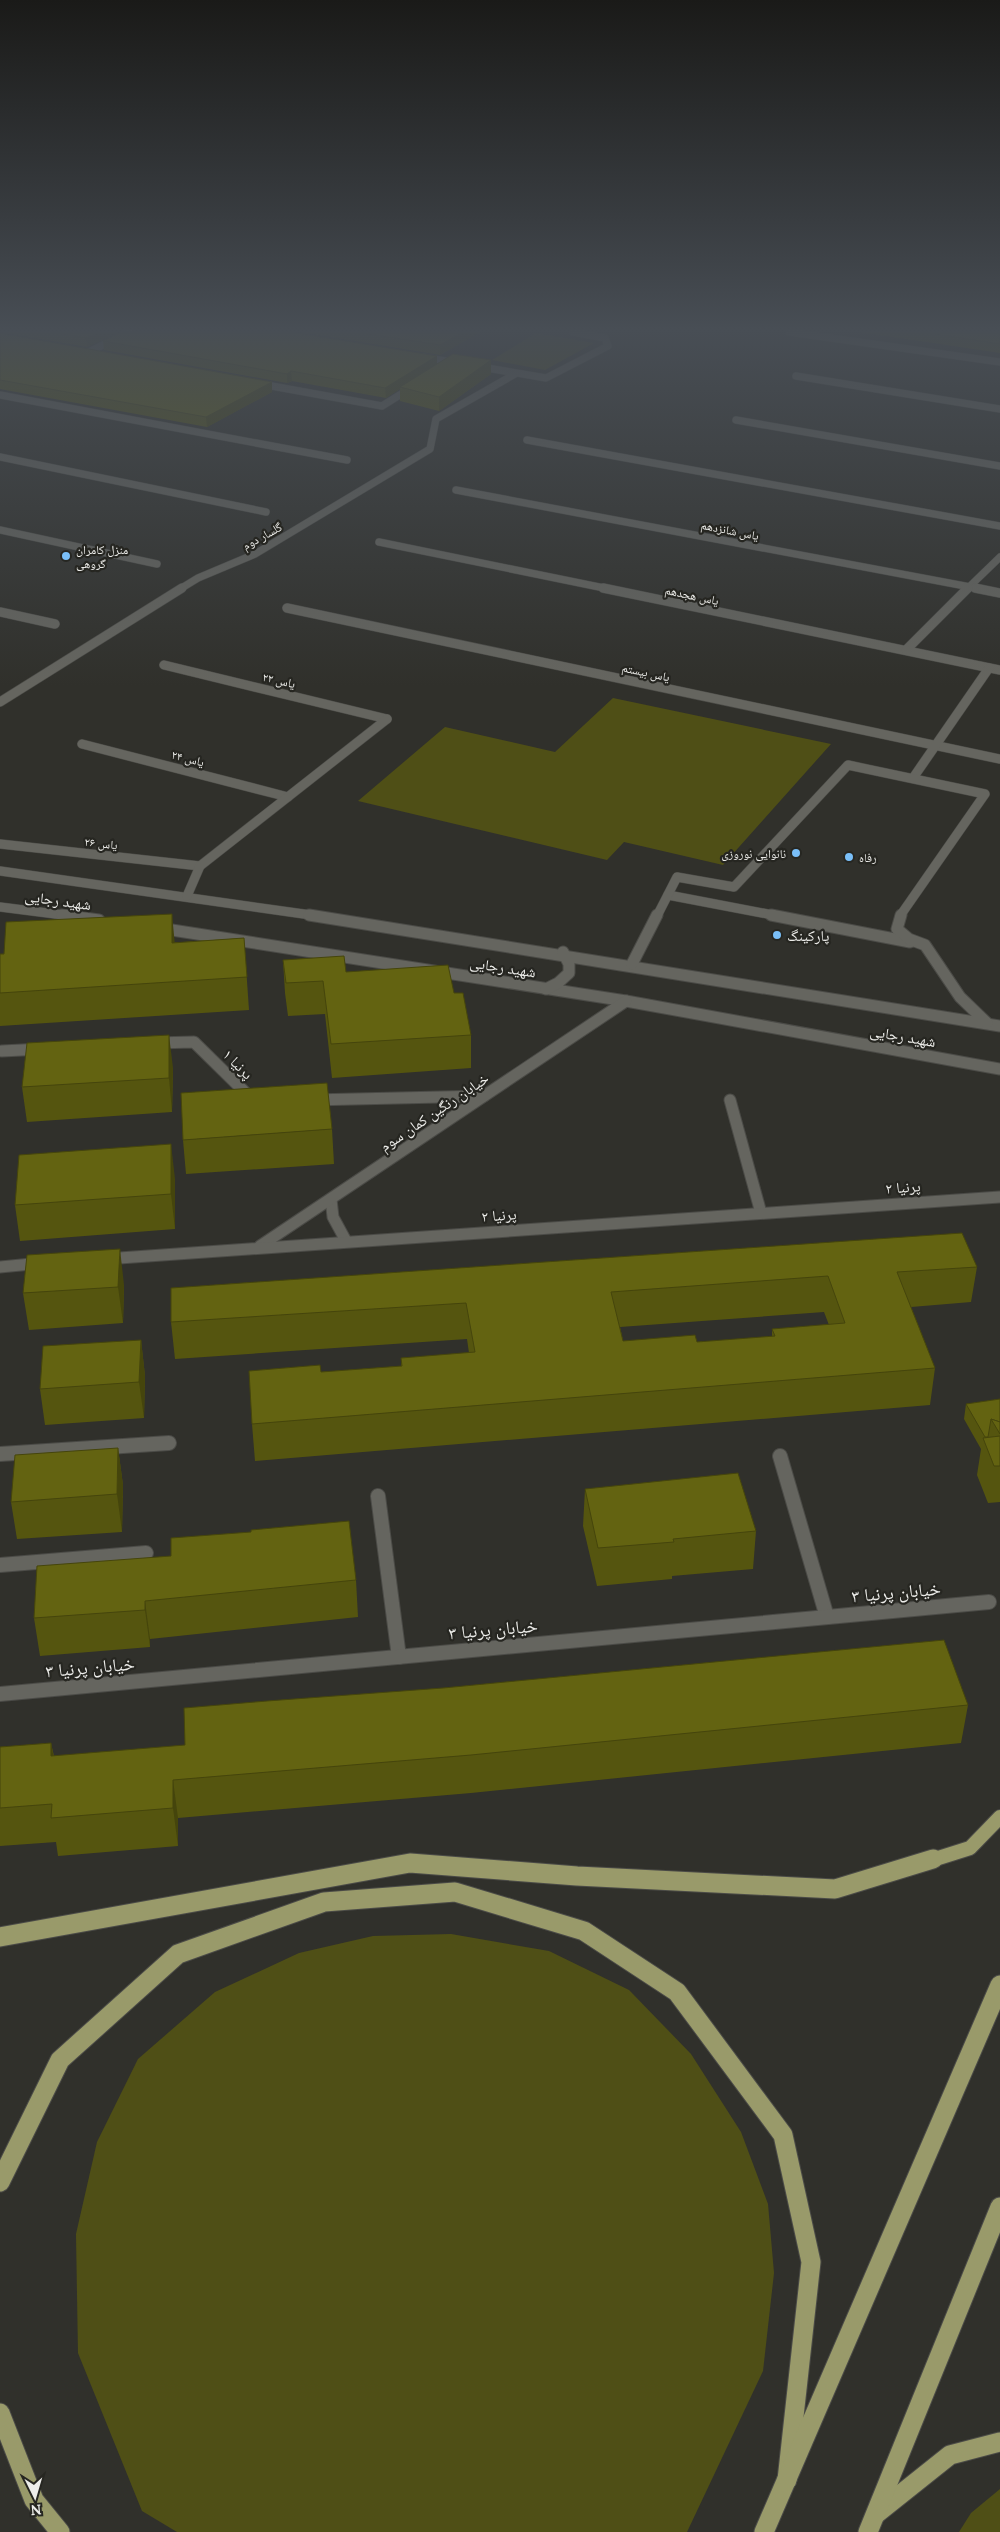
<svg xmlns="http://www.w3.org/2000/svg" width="1000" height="2532" font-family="Lora,'Noto Naskh Arabic',serif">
<rect width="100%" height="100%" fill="#30302b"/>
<g fill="#4f4f16">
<polygon points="536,333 594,343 545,370 492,360"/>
<polygon points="613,698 831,744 723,865 624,842 607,860 358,801 445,727 555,752"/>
<polygon points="451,1934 549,1951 629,1990 691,2054 741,2132 768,2204 774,2273 763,2371 687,2532 177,2532 142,2511 78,2353 76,2234 97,2142 138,2059 215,1992 299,1953 373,1936"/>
<polygon points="1000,2489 1000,2532 959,2532 971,2513"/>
</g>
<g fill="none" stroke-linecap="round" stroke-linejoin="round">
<g stroke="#4b4b47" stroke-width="8">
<g id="minor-far3">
<polyline points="789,332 1000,362"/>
<polyline points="87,353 129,332"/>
<polyline points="422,357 546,378 608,346 605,338 573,332"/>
<polyline points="796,376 1000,409"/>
<polyline points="255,383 382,406 414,386"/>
<polyline points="0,395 347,460"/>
<polyline points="736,420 1000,466"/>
<polyline points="527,440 1000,526"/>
<polyline points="0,457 266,512"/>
<polyline points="456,490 981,589"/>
<polyline points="0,530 157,564"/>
<polyline points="379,542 609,589"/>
<polyline points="180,589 198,578 255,554 430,449 436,419 515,374"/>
<polyline points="967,589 1000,557"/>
</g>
</g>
<g stroke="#4b4b47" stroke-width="10">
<g id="minor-far2">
<polyline points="603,588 1000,670"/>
<polyline points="975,588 1000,593"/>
<polyline points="287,608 1000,759"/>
<polyline points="0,612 55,624"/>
<polyline points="906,650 968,588"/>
<polyline points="164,665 387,719"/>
<polyline points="0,702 182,588"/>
<polyline points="82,744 288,797"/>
<polyline points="913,778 989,668"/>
<polyline points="0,844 200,866"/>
<polyline points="0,871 318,916"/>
<polyline points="668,895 778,916"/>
<polyline points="187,896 200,866 387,719"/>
<polyline points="0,907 71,916"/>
<polyline points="657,916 677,877 734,887 848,765 985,794 900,916"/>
</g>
</g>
<g stroke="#4b4b47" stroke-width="13">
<g id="minor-far1">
<polyline points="62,915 99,920"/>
<polyline points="309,915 1000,1026"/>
<polyline points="771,915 910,942"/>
<polyline points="901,915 897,929 909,939 925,945 960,997 987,1023"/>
<polyline points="159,928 626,1001 1000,1069"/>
<polyline points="632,964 657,915"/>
<polyline points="546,989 558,983 569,973 569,964 563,952"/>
<polyline points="155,1043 194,1042 253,1100"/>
<polyline points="2,1051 42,1049"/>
<polyline points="312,1100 484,1096"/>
<polyline points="730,1100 761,1213"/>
<polyline points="331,1199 333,1217 346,1241"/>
<polyline points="260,1246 626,1001"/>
<polyline points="105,1259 1000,1197"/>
<polyline points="0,1267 42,1263"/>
</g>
</g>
<g stroke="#4b4b47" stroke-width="16">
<g id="minor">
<polyline points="0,1454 169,1443"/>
<polyline points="780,1456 827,1617"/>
<polyline points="378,1496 399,1657"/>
<polyline points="0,1565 146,1553"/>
<polyline points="0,1694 989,1602"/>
</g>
</g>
<g stroke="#4b4b47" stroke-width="16">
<polyline id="major-far1" points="929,1861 970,1848 1000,1817"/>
</g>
<g stroke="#4b4b47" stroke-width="21">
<g id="major">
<polyline points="0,1937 410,1863 577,1876 835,1889 933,1859"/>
<polyline points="0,2182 60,2060 178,1954 324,1902 455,1892 584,1931 677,1992 783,2135 811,2262 787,2480"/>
<polyline points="0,2413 34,2500 60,2532"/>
<polyline points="876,2514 950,2455 1000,2442"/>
<polyline points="764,2532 1000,1985"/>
<polyline points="868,2532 1000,2207"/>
</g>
</g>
<use href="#minor-far3" stroke="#65655f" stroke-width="7"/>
<use href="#minor-far2" stroke="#65655f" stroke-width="9"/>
<use href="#minor-far1" stroke="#65655f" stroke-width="11"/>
<use href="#minor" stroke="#65655f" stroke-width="14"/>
<use href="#major-far1" stroke="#999a6a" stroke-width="14"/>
<use href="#major" stroke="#999a6a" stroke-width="19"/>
</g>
<g fill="#55550f" fill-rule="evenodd">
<polygon points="0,332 119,332 87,347"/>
<polygon points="300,332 480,332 440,355"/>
<polygon points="859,332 1000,332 1000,353"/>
<polygon points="0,333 272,392 207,427 0,389"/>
<polygon points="103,341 437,356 437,364 491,360 491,374 439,411 400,401 400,389 386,398 292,381 287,383 104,350"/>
<polygon points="244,938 249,1010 0,1026 0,954"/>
<polygon points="283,960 454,993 471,1035 471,1068 332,1078 325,1014 288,1016 285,993"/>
<polygon points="173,1068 172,1112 27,1122 22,1087"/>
<polygon points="332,1129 334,1164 186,1174 183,1140"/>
<polygon points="175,1179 175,1229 20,1241 15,1205"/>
<path d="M977 1267 971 1302 911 1307 935 1368 930 1405 255 1461 252 1424 321 1372 401 1366V1358L469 1353 467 1339 175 1359 171 1322V1288ZM824 1312 829 1325 772 1329V1337L697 1342 623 1341 620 1327Z"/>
<polygon points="124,1285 123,1323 29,1330 23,1293"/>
<polygon points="141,1340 145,1376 144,1418 45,1425 40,1389"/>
<polygon points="1000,1399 1000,1502 988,1503 977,1475 981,1449 964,1419 966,1404"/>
<polygon points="118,1448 123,1485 122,1532 17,1539 11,1502"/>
<polygon points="585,1489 756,1531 753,1569 672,1576 672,1579 597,1586 583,1526"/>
<polygon points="37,1566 356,1580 358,1617 150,1639 150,1647 40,1656 34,1618"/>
<polygon points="968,1705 961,1743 471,1793 178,1818 178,1846 58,1856 56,1842 0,1846 0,1747 51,1743 54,1756"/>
</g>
<g fill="#45450c">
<polygon points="98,332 119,332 87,347 86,338"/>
<polygon points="463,332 480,332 440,355 440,345"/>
<polygon points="437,356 437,365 400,387 400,389 386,398 385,388"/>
<polygon points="491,360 491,374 439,411 439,397"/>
<polygon points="291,371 292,381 287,383 287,374"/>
<polygon points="272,382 272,392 207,427 206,417"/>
<polygon points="172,914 175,946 172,943"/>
<polygon points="169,1035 173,1068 172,1112 169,1078"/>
<polygon points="171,1144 175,1179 175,1229 171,1194"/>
<polygon points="120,1249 124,1285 123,1323 118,1287"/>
<polygon points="141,1340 145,1376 144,1418 139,1382"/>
<polygon points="118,1448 123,1485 122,1532 117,1494"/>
<polygon points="145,1601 150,1639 150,1647 145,1610"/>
<polygon points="51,1743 58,1781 51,1756"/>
<polygon points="173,1780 178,1818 178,1846 173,1808"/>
</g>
<g fill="#636311" stroke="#45450c" fill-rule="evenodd">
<polygon points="52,332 98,332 86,338"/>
<polygon points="121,332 291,332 437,356 385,388 291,371 287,374 103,341"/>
<polygon points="356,332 463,332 440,345"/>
<polygon points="922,332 1000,332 1000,344"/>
<polygon points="0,333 272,382 206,417 0,380"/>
<polygon points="453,354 491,360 439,397 400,387"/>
<polygon points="172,914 172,943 244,938 247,977 0,993 0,954 4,954 6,922"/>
<polygon points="344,956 346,972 448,965 454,993 463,993 471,1035 331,1044 323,981 286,983 283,960"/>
<polygon points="169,1035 169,1078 22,1087 27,1043"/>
<polygon points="327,1083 332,1129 183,1140 181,1093"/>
<polygon points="171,1144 171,1194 15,1205 19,1155"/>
<path d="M962 1233 977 1267 897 1272 935 1368 252 1424 249 1371 320 1365 321 1372 402 1366 401 1358 475 1352 466 1303 171 1322V1288ZM828 1276 845 1323 772 1329 775 1336 697 1342 695 1335 623 1341 611 1292Z"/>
<polygon points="120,1249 118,1287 23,1293 27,1255"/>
<polygon points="141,1340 139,1382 40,1389 43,1346"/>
<polygon points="1000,1399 1000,1422 991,1419 988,1437 985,1437 966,1404"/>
<polygon points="991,1419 1000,1422 1000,1434"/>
<polygon points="1000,1436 1000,1466 994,1466 983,1438"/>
<polygon points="118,1448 117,1494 11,1502 15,1455"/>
<polygon points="738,1473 756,1531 673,1539 674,1542 598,1548 585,1489"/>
<polygon points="349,1521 356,1580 145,1601 145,1610 34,1618 37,1566 171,1556 171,1538 251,1532 251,1530"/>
<polygon points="944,1640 968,1705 471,1755 173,1780 173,1808 51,1818 52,1804 0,1808 0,1747 51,1743 51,1756 185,1745 184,1708 267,1701 443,1688"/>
</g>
<linearGradient id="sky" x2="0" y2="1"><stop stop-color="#1a1a18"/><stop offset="0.48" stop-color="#484e55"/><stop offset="1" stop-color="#484e55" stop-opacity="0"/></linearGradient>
<rect width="1000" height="686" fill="url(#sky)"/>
<g fill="#7abff8" stroke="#262621" stroke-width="2">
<circle cx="66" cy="556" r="5"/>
<circle cx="796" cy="853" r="5"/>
<circle cx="849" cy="857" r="5"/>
<circle cx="777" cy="935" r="5"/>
</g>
<g text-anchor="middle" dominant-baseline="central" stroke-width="4.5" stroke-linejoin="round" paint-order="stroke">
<g font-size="12" fill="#ededea" stroke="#262621">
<text transform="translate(730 530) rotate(11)">یاس شانزدهم</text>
<text transform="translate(262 536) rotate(-29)">گلسار دوم</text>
<text transform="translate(692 595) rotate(12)">یاس هجدهم</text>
<text transform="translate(646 672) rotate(12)">یاس بیستم</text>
<text transform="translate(279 680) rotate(13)">یاس ۲۲</text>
<text transform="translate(188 758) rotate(14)">یاس ۲۴</text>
<text transform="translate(101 843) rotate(6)">یاس ۲۶</text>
</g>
<g font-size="12" fill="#ededea" stroke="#262621" text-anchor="start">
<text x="76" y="549">منزل کامران<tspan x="76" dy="14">گروهی</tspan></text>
<text x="786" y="853" text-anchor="end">نانوایی نوروزی</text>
<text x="859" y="857">رفاه</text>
</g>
<g font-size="15" fill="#ededea" stroke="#262621">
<text transform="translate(58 900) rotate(8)">شهید رجایی</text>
<text transform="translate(503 967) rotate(9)">شهید رجایی</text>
<text transform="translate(903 1036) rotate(10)">شهید رجایی</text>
<text transform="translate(238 1064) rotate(45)">پرنیا ۱</text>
<text transform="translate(434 1112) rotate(-34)">خیابان رنگین کمان سوم</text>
<text transform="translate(903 1187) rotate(-4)">پرنیا ۲</text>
<text transform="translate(499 1215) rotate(-4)">پرنیا ۲</text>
</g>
<g font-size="15" fill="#ededea" stroke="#262621" text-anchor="start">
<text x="787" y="935">پارکینگ</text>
</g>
<g font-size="18" fill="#ededea" stroke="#262621">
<text transform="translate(896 1592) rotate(-5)">خیابان پرنیا ۳</text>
<text transform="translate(493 1629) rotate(-5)">خیابان پرنیا ۳</text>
<text transform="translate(90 1667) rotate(-5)">خیابان پرنیا ۳</text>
</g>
</g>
<g transform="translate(35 2497) rotate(175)" stroke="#262621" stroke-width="4" paint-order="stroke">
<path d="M0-4L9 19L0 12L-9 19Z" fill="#ededea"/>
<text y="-8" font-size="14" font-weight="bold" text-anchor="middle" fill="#ededea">N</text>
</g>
</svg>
